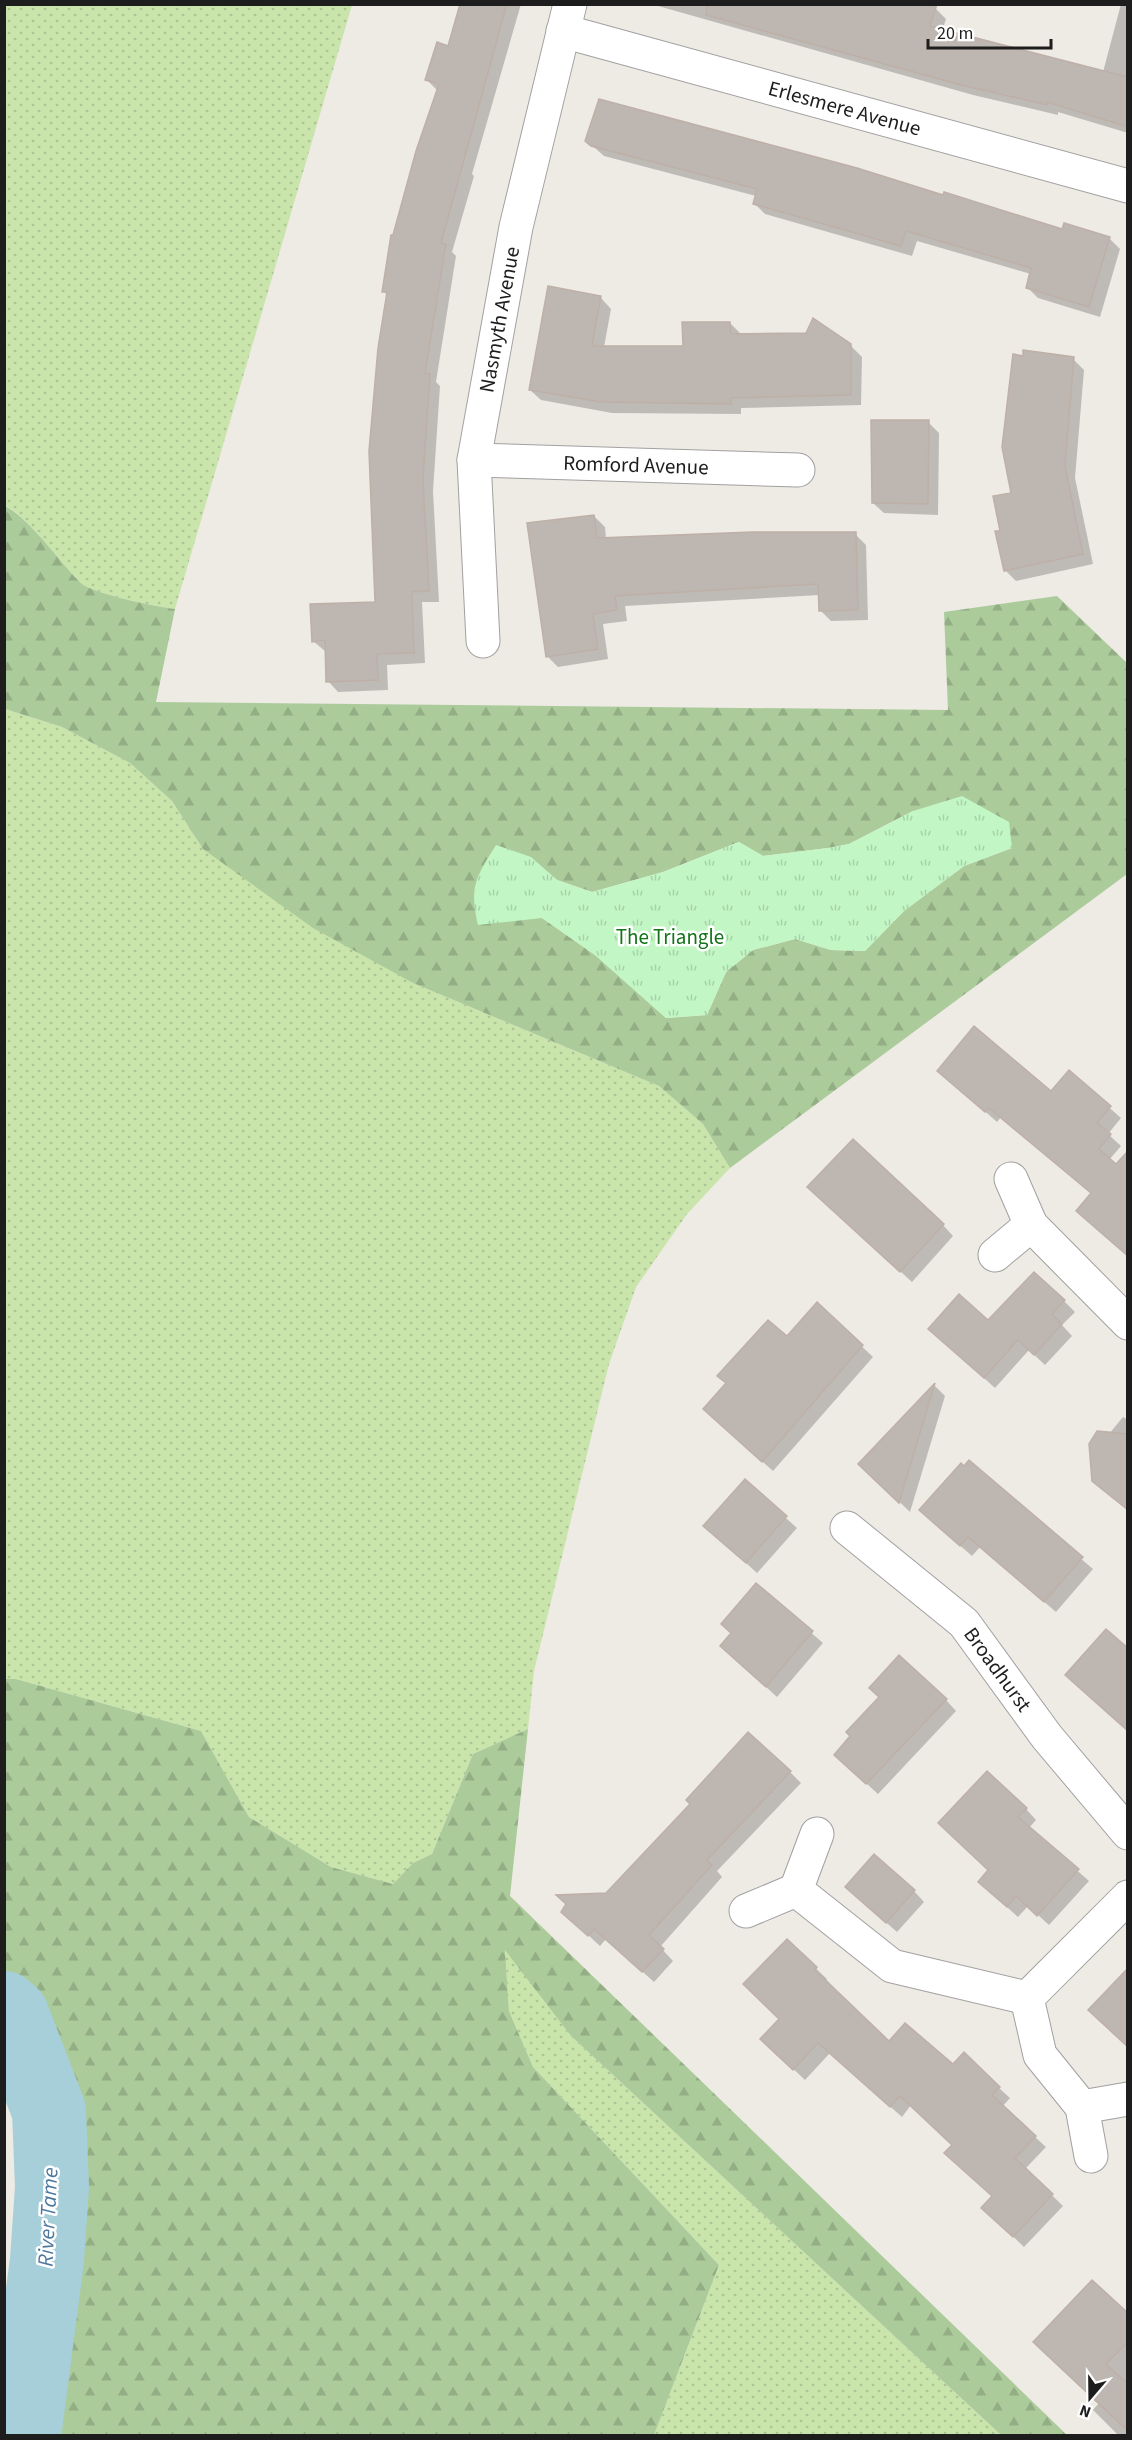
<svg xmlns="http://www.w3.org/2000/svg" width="1132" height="2440" font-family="'Source Sans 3',sans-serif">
<defs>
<pattern id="grass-dots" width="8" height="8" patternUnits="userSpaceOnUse" patternTransform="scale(1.5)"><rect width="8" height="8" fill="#cae5ac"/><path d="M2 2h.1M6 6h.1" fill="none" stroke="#adc494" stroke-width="1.8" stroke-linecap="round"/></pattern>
<pattern id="forest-firs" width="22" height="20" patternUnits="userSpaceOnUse" patternTransform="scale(1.5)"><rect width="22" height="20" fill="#abcb9b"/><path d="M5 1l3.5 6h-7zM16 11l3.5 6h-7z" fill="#93ae85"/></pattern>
<pattern id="park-tufts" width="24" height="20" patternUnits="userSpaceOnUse" patternTransform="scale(1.5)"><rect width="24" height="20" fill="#c3f6c5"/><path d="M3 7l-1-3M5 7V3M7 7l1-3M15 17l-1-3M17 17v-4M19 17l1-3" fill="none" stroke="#a7d2a9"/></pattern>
</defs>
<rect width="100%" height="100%" fill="#eeeae4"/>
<g fill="url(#grass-dots)">
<path d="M4 5H352L175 609C157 607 95 594 82 584 64 568 26 513 5 506Z"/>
<polygon points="5,709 62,727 130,763 172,801 203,849 413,983 659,1086 703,1124 730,1168 687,1214 636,1287 609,1364 534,1671 528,1729 473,1754 432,1854 413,1863 393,1884 331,1867 249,1817 201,1731 16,1679 5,1679"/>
<polygon points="505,1949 571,2036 1001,2435 654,2435 719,2265 533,2067 509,2011"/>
</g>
<g fill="url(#forest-firs)" fill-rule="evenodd">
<path d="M4 506C26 513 64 568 82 584 95 594 157 607 175 609L156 702 948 710 944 612 1057 596 1127 663V874L730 1168 703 1124 659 1086 413 983 313 928 203 849 172 801 130 763 62 727 5 709ZM913 811 1012 848 964 866 904 911 865 951 831 950 795 939 753 950 726 972 707 1015 666 1018 595 955 542 918 530 857 557 880 592 892 663 872 739 842 763 856 828 848 849 844Z"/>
<polygon points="5,1679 16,1679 201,1731 249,1817 331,1867 393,1884 413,1863 432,1854 473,1754 528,1729 510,1896 1067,2435 1001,2435 571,2036 505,1950 509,2011 533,2067 719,2265 654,2435 24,2435 47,2260 52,2187 49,2111 12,2015 5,2008"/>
</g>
<path fill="url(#park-tufts)" d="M962 796 1009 822 1012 848 964 866 904 911 865 951 831 950 795 939 753 950 726 972 707 1015 666 1018 595 955 542 918 478 925C469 887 476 877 496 845L531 857 557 880 592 892 663 872 739 842 763 856 828 848 849 844 913 811Z"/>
<g fill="#0003">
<polygon points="462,4 521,4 472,174 474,176 452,252 456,256 436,382 440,386 433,491 439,602 422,602 425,663 387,665 388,690 338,692 328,681 326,652 313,641 376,603 388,295 384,292 395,237 438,91 427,80 449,47"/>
<polygon points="651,4 922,4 935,8 946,19 942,31 1103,72 1121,4 1128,4 1128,133 1058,112 1058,115 973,95"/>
<polygon points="587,141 1109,238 1120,249 1100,317 1038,298 1027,287 1031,274 917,241 912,256 765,214 754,203 756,196 604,156"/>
<polygon points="601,298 611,309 604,347 684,347 730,323 741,334 807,335 850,345 862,357 861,405 741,408 741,414 612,413 541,400 530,390"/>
<polygon points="1073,359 1084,370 1075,478 1093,564 1016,581 1005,570 1001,532 1013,494"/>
<polygon points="928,422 939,433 938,515 884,513 873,503"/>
<polygon points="594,516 605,527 606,539 855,534 866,545 868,620 831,621 820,610 820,595 625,606 627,621 603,624 608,659 558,667 547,656"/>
<polygon points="939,1071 1051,1094 1069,1072 1121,1118 1108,1134 1121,1146 1109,1160 1092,1194 1001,1117 997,1122"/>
<polygon points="820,1198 943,1225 953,1236 912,1282"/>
<polygon points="1064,1301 1075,1312 1062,1325 1072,1336 1045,1365 1029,1350 995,1388 941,1340"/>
<polygon points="817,1304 873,1357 773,1471 716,1420"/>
<polygon points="935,1386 945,1396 910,1512 860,1464"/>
<polygon points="1123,1417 1128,1420 1128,1510 1094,1481 1109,1434"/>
<polygon points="969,1463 1093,1569 1056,1612 980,1547 972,1556 932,1521"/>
<polygon points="745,1481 797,1528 757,1573 716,1536"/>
<polygon points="756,1585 823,1643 777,1697 733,1657"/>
<polygon points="946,1700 956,1711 878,1794 846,1765"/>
<polygon points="790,1772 801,1783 717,1871 722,1877 660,1947 673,1961 654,1982 606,1939 600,1946 574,1922 607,1894"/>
<polygon points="1026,1809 1036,1820 1029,1828 1089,1881 1049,1925 1028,1906 1018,1917 990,1892 990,1870 951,1834"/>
<polygon points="914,1891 924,1902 897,1932 858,1898"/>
<polygon points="787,1941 827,1979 825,1982 890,2043 953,2066 999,2088 1010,2098 1002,2107 1046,2147 1025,2169 1063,2206 1024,2247 994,2218 994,2197 953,2145 911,2105 902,2117 830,2053 805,2080 773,2050 781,2019"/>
<polygon points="1128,2316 1128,2436 1119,2436 1093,2410 1099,2403 1046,2353"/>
</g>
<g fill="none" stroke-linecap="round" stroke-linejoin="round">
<polyline stroke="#a7cfd9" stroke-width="74" points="4,2008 12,2015 49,2111 52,2187 47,2260 24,2436"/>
</g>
<g fill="#beb6b0" stroke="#beb0a7" stroke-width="1.5">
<polygon points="460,4 507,4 441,243 446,244 425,373 430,374 423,479 429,591 412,592 414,653 377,654 378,680 326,682 325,640 312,642 310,604 375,602 369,451 378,348 387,292 382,292 391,235 393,235 416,151 439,84 425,80 437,42 448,46"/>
<polygon points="707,4 937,4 930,26 1128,77 1128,127 1047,102 1047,105 961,85 706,15"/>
<polygon points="599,99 857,168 943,195 944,192 1062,229 1064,223 1110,237 1089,307 1026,288 1031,268 906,231 901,246 753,204 757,189 591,146 585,141"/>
<polygon points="548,286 601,296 592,346 683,346 682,322 730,322 731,334 806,333 813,318 851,344 851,395 731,398 731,404 600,402 529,390"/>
<polygon points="1023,350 1074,357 1065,466 1083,554 1004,571 995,531 1000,531 993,496 1011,493 1002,447 1013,354 1023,356"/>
<polygon points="871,420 929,420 928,504 872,503"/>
<polygon points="594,515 597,538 753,532 856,532 858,610 819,611 818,584 615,596 617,610 593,614 598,649 546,657 527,523"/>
<polygon points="974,1026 1051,1091 1069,1070 1111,1106 1097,1123 1111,1134 1099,1149 1116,1164 1128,1151 1128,1256 1076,1211 1091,1193 989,1108 985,1112 937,1071"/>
<polygon points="853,1139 944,1224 900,1272 807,1187"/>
<polygon points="1034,1272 1065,1300 1052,1314 1062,1324 1034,1355 1018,1340 984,1378 928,1329 959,1294 988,1320"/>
<polygon points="817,1302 863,1345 762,1462 703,1409 726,1383 717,1376 768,1320 787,1336"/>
<polygon points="935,1383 899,1503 858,1464"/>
<polygon points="1097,1431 1128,1434 1128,1510 1092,1481 1089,1444"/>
<polygon points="969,1460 1083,1557 1044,1602 968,1537 960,1546 919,1510 961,1463 964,1466"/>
<polygon points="745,1479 787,1516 746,1563 703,1526"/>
<polygon points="756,1583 813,1631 766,1687 720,1646 731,1633 721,1624"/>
<polygon points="1106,1629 1128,1648 1128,1731 1065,1675"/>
<polygon points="899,1655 947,1699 866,1784 834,1755 850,1736 846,1732 879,1697 869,1688"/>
<polygon points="748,1732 791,1771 707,1860 712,1865 649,1935 664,1949 642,1972 594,1929 588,1936 561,1912 566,1904 556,1895 606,1893 690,1804 686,1800"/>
<polygon points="987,1771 1027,1808 1018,1817 1079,1869 1037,1916 1016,1896 1007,1907 978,1882 988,1870 938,1823"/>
<polygon points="874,1854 915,1890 886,1923 845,1887"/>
<polygon points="787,1939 817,1967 815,1970 889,2041 905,2023 953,2064 964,2052 1000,2087 992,2095 1036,2136 1015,2158 1053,2194 1013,2237 981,2208 992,2196 944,2153 952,2145 900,2096 890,2107 818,2043 793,2070 760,2039 779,2019 743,1984"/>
<polygon points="1128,1968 1128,2047 1088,2010"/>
<polygon points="1092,2280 1128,2313 1128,2342 1106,2364 1128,2384 1128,2431 1033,2342"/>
</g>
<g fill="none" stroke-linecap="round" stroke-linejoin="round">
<g stroke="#a1a1a1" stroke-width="35">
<g id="minor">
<path id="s1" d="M563 31 1128 186"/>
<path id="s2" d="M474 460 798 470"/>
<path id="s3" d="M483 641 474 460 516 227 570 4"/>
<polyline points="1011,1179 1031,1225"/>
<polyline points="995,1255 1031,1225 1128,1323"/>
<path id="s4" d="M847 1528 964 1623 1047 1737 1128 1833"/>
<polyline points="817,1834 796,1890 892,1966 1027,1998 1040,2055 1082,2107 1091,2156"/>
<polyline points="746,1911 796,1890"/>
<polyline points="1027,1998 1128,1897"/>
<polyline points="1082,2107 1128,2099"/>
</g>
</g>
<use href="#minor" stroke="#fff" stroke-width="33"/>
</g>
<g text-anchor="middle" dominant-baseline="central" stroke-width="5" stroke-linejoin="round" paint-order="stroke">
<g font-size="21" fill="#1d1d1d" stroke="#fff">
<text stroke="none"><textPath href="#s1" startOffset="292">Erlesmere Avenue</textPath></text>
<text stroke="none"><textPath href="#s3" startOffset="324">Nasmyth Avenue</textPath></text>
<text stroke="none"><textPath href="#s2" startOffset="162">Romford Avenue</textPath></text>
<text stroke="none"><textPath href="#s4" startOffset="208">Broadhurst</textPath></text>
</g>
<g font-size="21" fill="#127417" stroke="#fff">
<text x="670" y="937">The Triangle</text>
</g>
<g font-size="22" font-style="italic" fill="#4d799f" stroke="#fff">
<text transform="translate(48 2217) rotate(-87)">River Tame</text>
</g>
</g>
<rect width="1132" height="2440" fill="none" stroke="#1d1d1d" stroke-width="12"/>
<g transform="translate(1090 2398) rotate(200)" stroke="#ffffff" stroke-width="4.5" paint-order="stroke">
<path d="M0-4.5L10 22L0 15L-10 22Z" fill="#1d1d1d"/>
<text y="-9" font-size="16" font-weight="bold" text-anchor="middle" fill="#1d1d1d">N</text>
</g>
<path d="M928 39v9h123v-9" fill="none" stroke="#1d1d1d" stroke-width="3"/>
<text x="937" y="39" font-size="18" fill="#1d1d1d" stroke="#ffffff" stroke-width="4.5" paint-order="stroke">20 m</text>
</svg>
